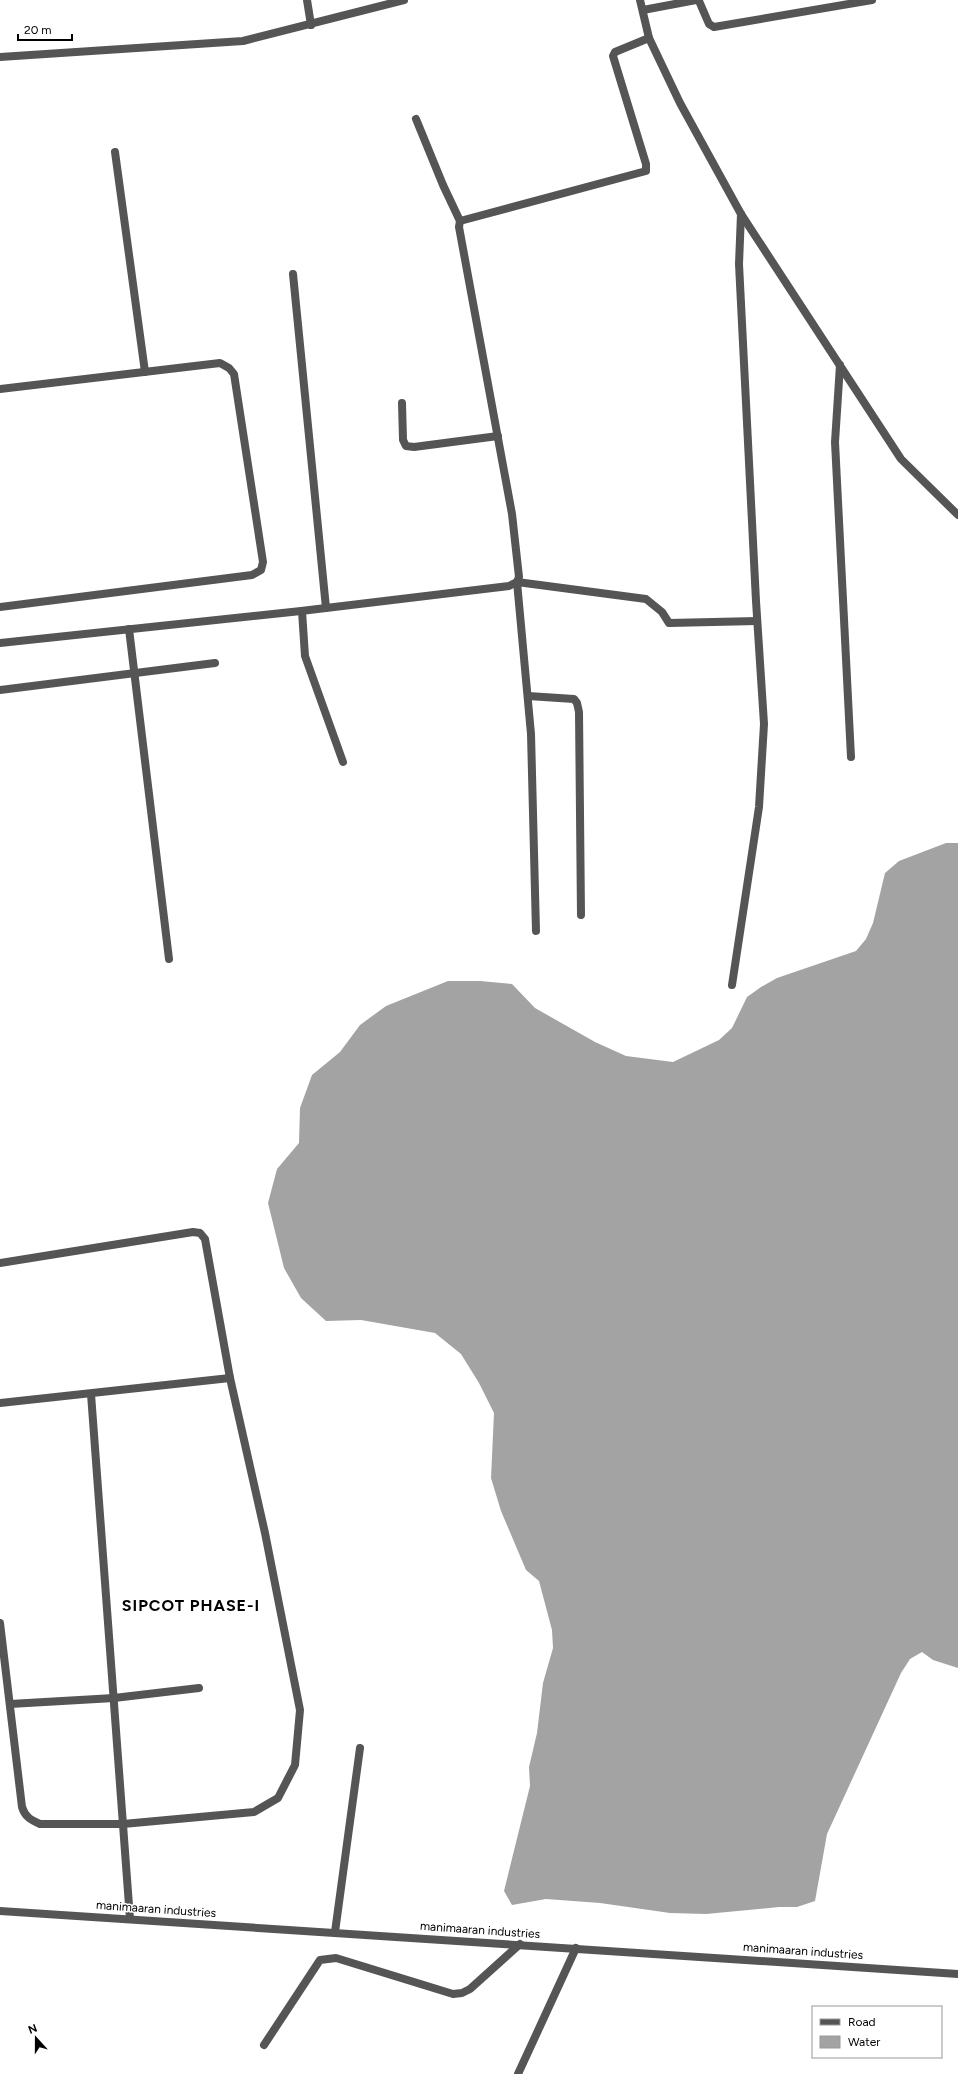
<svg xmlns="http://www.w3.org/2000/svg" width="958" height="2074" font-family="Figtree,sans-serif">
<rect width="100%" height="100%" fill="#fff"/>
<polygon fill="#a3a3a3" points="946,843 958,843 958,1668 933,1660 922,1652 910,1659 901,1673 827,1834 815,1901 797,1907 779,1907 706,1914 670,1913 600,1903 546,1899 512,1905 504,1891 530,1786 529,1767 537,1733 543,1683 553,1648 552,1630 539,1581 526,1570 501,1511 491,1478 494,1413 479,1383 461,1354 435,1333 361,1320 326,1321 301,1298 284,1268 268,1203 277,1169 299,1143 300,1108 312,1075 340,1052 360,1025 386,1006 448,981 480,981 512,984 535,1008 595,1042 626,1056 673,1062 719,1040 732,1028 747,997 761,987 777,978 856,951 866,939 873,923 885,873 899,861"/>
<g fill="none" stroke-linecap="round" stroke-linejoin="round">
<g stroke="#555" stroke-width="8">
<polyline points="115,152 145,372"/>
<polyline points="0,389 220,363 229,368 234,374 263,562 261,570 252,575 0,607"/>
<polyline points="302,611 305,656 343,762"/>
<polyline points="129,629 169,959"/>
<polyline points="0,690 215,663"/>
<path d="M0 1263 193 1232 200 1233 205 1239 230 1378 265 1533 300 1710 295 1765 278 1798 254 1812 123 1824H40C31 1820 25 1817 22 1807L0 1623"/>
<polyline points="91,1394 130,1919"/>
<polyline points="0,1403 230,1378"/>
<polyline points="10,1704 114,1698 199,1688"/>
<polyline points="335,1932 360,1748"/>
<polyline points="264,2045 320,1960 336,1958 453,1994 462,1993 470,1989 520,1944"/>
<polyline points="518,2074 576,1948"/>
</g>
<g stroke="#555" stroke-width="8">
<polyline points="307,0 311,25"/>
<polyline points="640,0 649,38 680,103 741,214 901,459 958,515"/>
<polyline points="643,10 696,0 699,1 709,24 714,27 872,0"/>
<polyline points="0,57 243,41 404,0"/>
<polyline points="416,119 443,185 460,221"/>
<polyline points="293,274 326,608"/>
<polyline points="840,365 835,442 851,757"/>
<polyline points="402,403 403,440 406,446 414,447 498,436"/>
<polyline points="0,643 301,611 509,586 517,582 519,577 512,514 459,227 460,221 646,171 646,164 613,56 615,52 649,38"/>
<polyline points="528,696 574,699 577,703 579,712 581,915"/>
<polyline points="536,931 531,734 517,582 646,599 662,612 669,623 757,621"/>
<polyline points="732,985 759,807 764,724 756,601 739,264 741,214"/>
<polyline points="0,1911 958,1974"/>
</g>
</g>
<g text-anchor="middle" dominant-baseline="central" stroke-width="3" stroke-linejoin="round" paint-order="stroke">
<g font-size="12" fill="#000" stroke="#fff">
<text transform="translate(156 1909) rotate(4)">manimaaran industries</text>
<text transform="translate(480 1930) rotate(4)">manimaaran industries</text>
<text transform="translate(803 1951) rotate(4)">manimaaran industries</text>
</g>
<g font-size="16" font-weight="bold" letter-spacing="1" fill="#000" stroke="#fff">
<text x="191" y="1605">SIPCOT PHASE-I</text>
</g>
</g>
<rect x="812" y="2006" width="130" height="52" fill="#ffffff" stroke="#999999"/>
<rect x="820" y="2019" width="20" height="6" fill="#555555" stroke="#999999"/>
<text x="848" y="2026" font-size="12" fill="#000000">Road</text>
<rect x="820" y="2036" width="20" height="12" fill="#a3a3a3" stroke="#999999"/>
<text x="848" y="2046" font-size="12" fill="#000000">Water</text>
<g transform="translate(36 2038) rotate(339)" stroke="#ffffff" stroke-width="3" paint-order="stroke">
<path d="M0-3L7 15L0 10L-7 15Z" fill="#000000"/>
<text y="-6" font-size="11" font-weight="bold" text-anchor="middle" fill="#000000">N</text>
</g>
<path d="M18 34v6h54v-6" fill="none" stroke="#000000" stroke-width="2"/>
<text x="24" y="34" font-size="12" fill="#000000" stroke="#ffffff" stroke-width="3" paint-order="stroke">20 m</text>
</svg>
